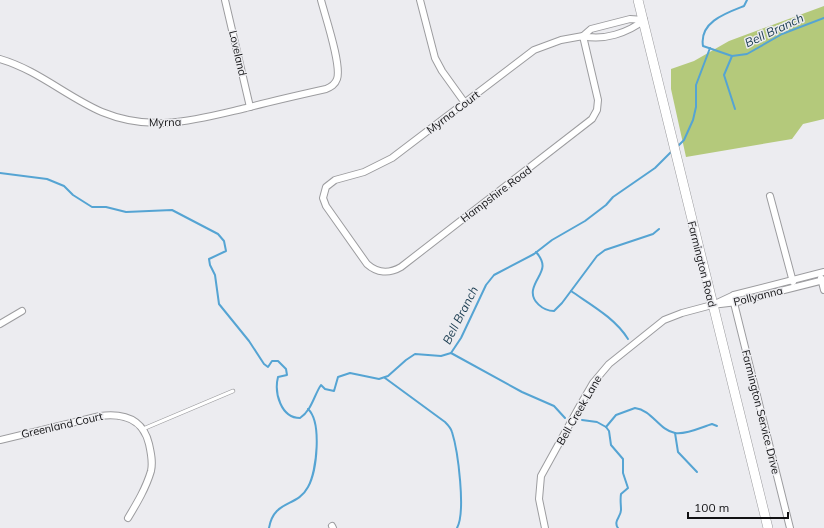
<svg xmlns="http://www.w3.org/2000/svg" width="824" height="528" font-family="Mulish,sans-serif">
<rect width="100%" height="100%" fill="#ececf0"/>
<polygon fill="#b4c97b" points="824,6 824,119 803,124 792,139 686,157 671,89 671,69 694,61 729,41"/>
<g fill="none" stroke-linecap="round" stroke-linejoin="round">
<g stroke="#55a4d3" stroke-width="2">
<path d="M747 0 744 6C726 13 699 22 703 46L732 56 747 54 782 34 824 18"/>
<polyline points="732,56 724,75 735,109"/>
<polyline points="677,147 684,140 693,120 696,107 696,85 710,48"/>
<path d="M0 173 47 179 64 186 73 195 92 207H106L126 212 172 210 218 234 224 241 226 251 209 259 210 265 215 275 219 304 249 341 264 364 268 367 272 361H278L286 369 287 375 278 377C274 393 281 418 300 418 312 410 314 395 321 385L325 389 334 391 338 377 350 373 379 379 388 376 406 360 415 354 441 356 451 353 461 338 486 285 494 275 534 254 552 240 585 221 606 205 613 197 655 168 672 151"/>
<path d="M536 252C551 269 536 275 533 290 531 301 543 311 554 311L562 303 597 256 605 250 653 234 659 229"/>
<path d="M571 291C591 305 615 318 628 339"/>
<polyline points="451,353 522,392 554,406 565,418"/>
<path d="M385 378 445 422C448 425 451 428 452 432 458 451 466 512 457 528"/>
<path d="M582 420 597 422 606 427 609 431 611 445 623 459V473L628 488 621 494C620 500 621 504 621 510 621 517 613 521 618 528"/>
<path d="M606 427 616 415 635 408C652 410 659 430 675 433 686 435 702 427 712 424L717 426"/>
<polyline points="675,433 678,452 697,472"/>
<path d="M269 528C274 499 297 508 308 487 317 471 322 422 308 409"/>
</g>
<g stroke="#9c9c9f" stroke-width="4.5">
<polyline id="lane" points="143,429 233,391"/>
</g>
<g stroke="#9c9c9f" stroke-width="8">
<g id="street">
<polyline points="225,0 250,107"/>
<polyline points="420,0 435,58 442,71 465,103"/>
<path d="M630 19 644 20C628 33 603 41 583 36L591 29Z"/>
<path d="M583 36 598 100 597 110 592 119 401 267C389 274 377 273 367 264L326 206 323 198 326 187 335 180 364 172 392 158 534 50 561 40Z"/>
<path d="M0 59C38 70 67 97 102 112 153 133 195 120 246 108 272 101 299 95 326 89 331 87 335 85 337 79 342 65 325 16 321 0"/>
<polyline points="770,196 793,282"/>
<polyline points="821,278 824,290"/>
<polyline points="734,295 734,303 790,528"/>
<polyline points="717,303 734,295 824,272"/>
<polyline points="0,324 22,311"/>
<path d="M0 440 100 416C124 413 143 419 149 444 151 453 153 462 151 471 146 488 137 503 128 518"/>
<polyline points="332,526 333,528"/>
<polyline points="545,528 539,499 541,476 578,409 593,383 609,364 664,320 682,313 712,305 737,302 824,280"/>
</g>
</g>
<g stroke="#9c9c9f" stroke-width="10">
<polyline id="secondary" points="638,0 768,528"/>
</g>
<use href="#lane" stroke="#fff" stroke-width="3"/>
<use href="#street" stroke="#fff" stroke-width="6"/>
<use href="#secondary" stroke="#fff" stroke-width="9"/>
</g>
<g text-anchor="middle" dominant-baseline="central" stroke-width="3" stroke-linejoin="round" paint-order="stroke">
<g font-size="11" fill="#111113" stroke="#ececf0">
<text transform="translate(238 53) rotate(77)">Loveland</text>
<text transform="translate(453 112) rotate(-37)">Myrna Court</text>
<text transform="translate(165 122) rotate(-1)">Myrna</text>
<text transform="translate(496 194) rotate(-37)">Hampshire Road</text>
<text transform="translate(702 264) rotate(76)">Farmington Road</text>
<text transform="translate(758 296) rotate(-14)">Pollyanna</text>
<text transform="translate(579 410) rotate(-60)">Bell Creek Lane</text>
<text transform="translate(761 412) rotate(76)">Farmington Service Drive</text>
<text transform="translate(62 425) rotate(-13)">Greenland Court</text>
</g>
<g font-size="12" font-style="italic" fill="#183a4e" stroke="#ececf0">
<text transform="translate(774 30) rotate(-25)">Bell Branch</text>
<text transform="translate(460 315) rotate(-63)">Bell Branch</text>
</g>
</g>
<path d="M688 512v6h100v-6" fill="none" stroke="#111113" stroke-width="2"/>
<text x="694" y="512" font-size="12" fill="#111113" stroke="#ececf0" stroke-width="3" paint-order="stroke">100 m</text>
</svg>
